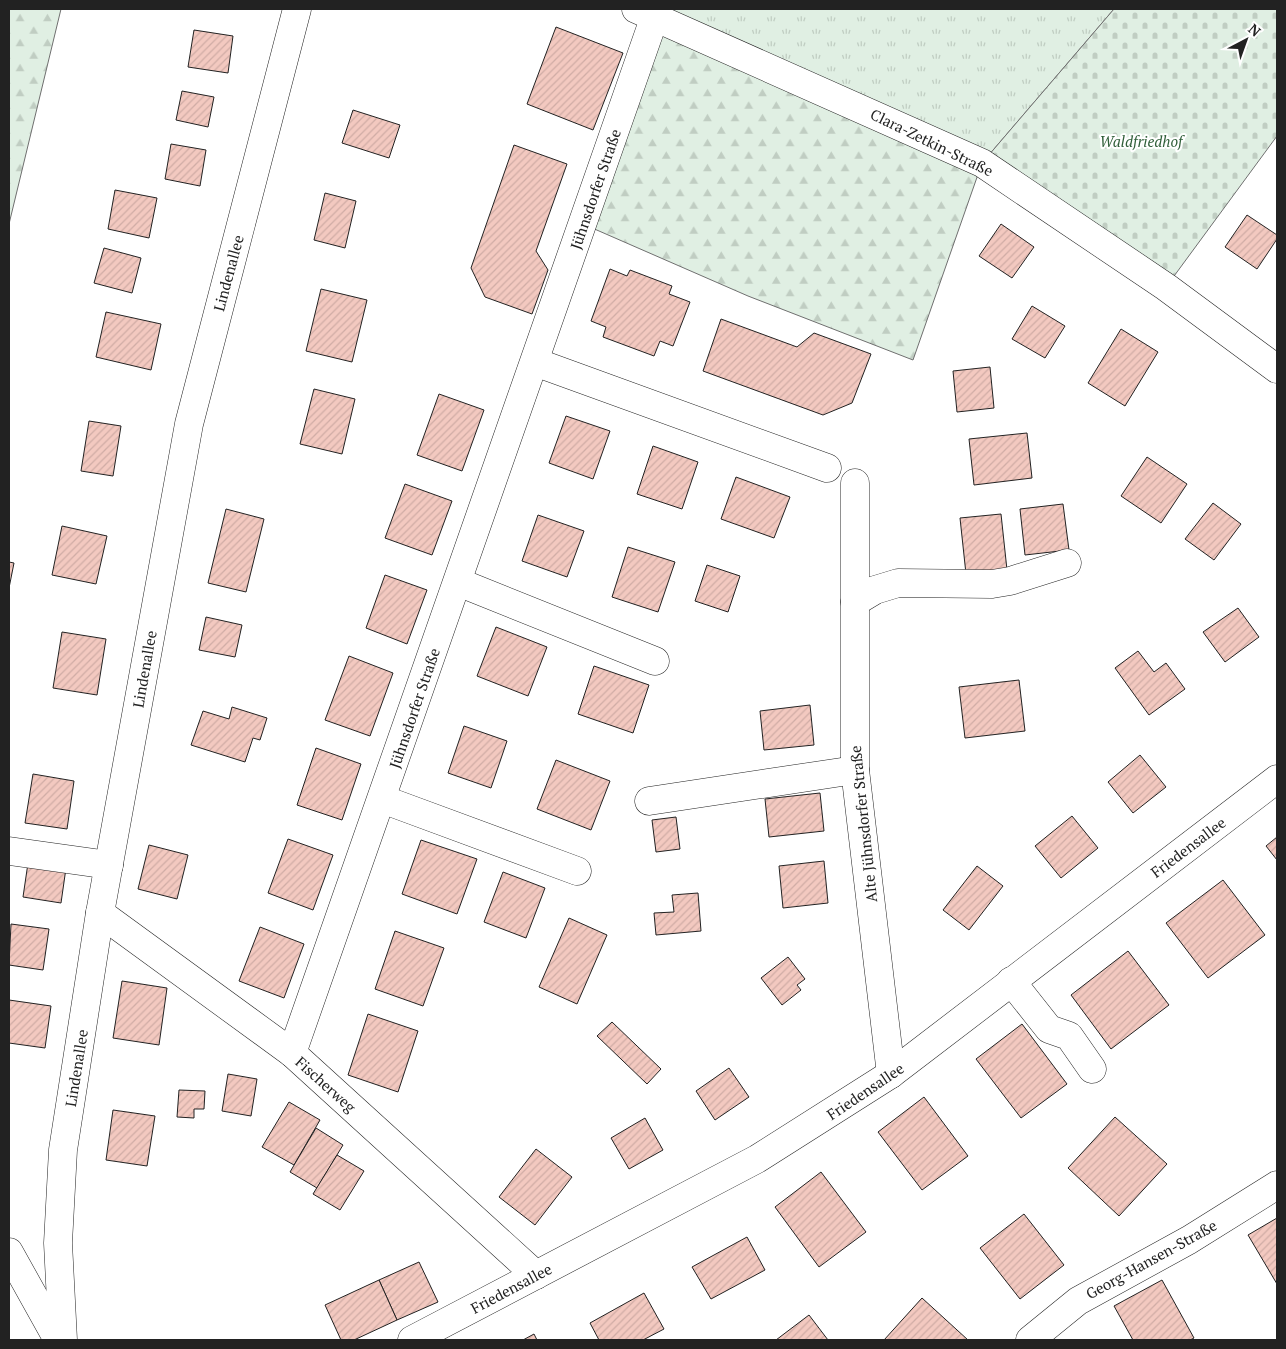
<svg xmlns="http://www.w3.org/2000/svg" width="1286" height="1349" font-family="'PT Serif',serif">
<defs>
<pattern id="grass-tufts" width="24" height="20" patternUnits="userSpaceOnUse" patternTransform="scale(1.25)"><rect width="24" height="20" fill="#e0efe3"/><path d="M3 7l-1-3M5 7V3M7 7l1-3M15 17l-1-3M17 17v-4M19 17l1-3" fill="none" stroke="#c0cdc2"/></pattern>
<pattern id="forest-firs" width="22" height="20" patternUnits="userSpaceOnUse" patternTransform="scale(1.25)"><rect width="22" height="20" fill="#e0efe3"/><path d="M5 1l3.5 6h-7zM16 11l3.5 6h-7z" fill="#c0cdc2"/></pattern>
<pattern id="cemetery-stones" width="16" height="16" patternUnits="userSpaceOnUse" patternTransform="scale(1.25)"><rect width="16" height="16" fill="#e0efe3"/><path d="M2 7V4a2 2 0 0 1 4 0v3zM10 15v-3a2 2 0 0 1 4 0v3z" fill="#c0cdc2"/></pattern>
<pattern id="building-hatch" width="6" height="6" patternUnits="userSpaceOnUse" patternTransform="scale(1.25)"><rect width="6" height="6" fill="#f3c9c0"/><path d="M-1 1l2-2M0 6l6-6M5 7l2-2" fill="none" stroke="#d0aca5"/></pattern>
</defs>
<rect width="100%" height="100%" fill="#fff"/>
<polygon fill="url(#grass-tufts)" stroke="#6f6f6f" points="657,9 1114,9 982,163"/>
<g fill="url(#forest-firs)" stroke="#6f6f6f">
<polygon points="9,9 61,9 9,224"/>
<polygon points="655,16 982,163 913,360 748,296 583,224"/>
</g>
<polygon fill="url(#cemetery-stones)" stroke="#6f6f6f" points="1114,9 1277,9 1277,136 1166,287 982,163"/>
<g fill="url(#building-hatch)" stroke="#222">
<polygon points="556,27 623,53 593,130 527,104"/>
<polygon points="194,30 233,36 228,73 188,67"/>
<polygon points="182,91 214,97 208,127 176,120"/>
<polygon points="353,110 400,125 389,158 342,143"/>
<polygon points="171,144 206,150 200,186 165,179"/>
<polygon points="514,145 567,164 536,251 548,270 532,314 485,297 471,268"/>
<polygon points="115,190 157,198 149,238 108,229"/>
<polygon points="325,193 356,201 345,248 314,240"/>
<polygon points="1247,215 1277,235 1277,239 1257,269 1225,247"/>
<polygon points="1001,224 1034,247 1012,278 979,256"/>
<polygon points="104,248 141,258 132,293 94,283"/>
<polygon points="610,269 627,276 630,270 672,286 669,294 690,302 673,346 660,341 654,356 603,337 606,327 591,321"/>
<polygon points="321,289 367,300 352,362 306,351"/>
<polygon points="1032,306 1065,326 1045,358 1012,339"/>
<polygon points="106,312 161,324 151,370 96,357"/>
<polygon points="721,319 797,347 814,333 871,354 852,403 823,415 703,371"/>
<polygon points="1121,329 1158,352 1125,406 1088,383"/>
<polygon points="990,367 994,408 957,412 953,371"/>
<polygon points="314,389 355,399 342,454 300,444"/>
<polygon points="439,394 484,410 462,471 417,455"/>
<polygon points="566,416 610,431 593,479 549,463"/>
<polygon points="89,421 121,426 113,476 81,471"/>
<polygon points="1027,433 1032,478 974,485 969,439"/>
<polygon points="653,446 698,462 682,509 637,494"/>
<polygon points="1147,457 1187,484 1161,523 1121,496"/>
<polygon points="736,477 790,497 774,538 721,519"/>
<polygon points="405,484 452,501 432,555 385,538"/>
<polygon points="1213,503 1241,524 1214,560 1185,539"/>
<polygon points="1063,504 1069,550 1025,555 1020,509"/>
<polygon points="226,509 264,519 246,592 208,583"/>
<polygon points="1001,514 1007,570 966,574 960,518"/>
<polygon points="538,515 584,531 567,577 522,561"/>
<polygon points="62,526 107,536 96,584 52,575"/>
<polygon points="628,547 675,562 658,612 612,597"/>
<polygon points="9,562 14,563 9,588"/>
<polygon points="707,565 740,576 728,612 695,601"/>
<polygon points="385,575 427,590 407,644 366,628"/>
<polygon points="1238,608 1259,637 1225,662 1203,632"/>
<polygon points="206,617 242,625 235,657 199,650"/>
<polygon points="496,627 547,647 528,696 477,676"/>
<polygon points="62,632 106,639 97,695 53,688"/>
<polygon points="1138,651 1154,672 1166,663 1185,689 1149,715 1115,668"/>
<polygon points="349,656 393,673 370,736 325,720"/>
<polygon points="594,666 649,685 633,733 578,714"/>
<polygon points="1019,680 1025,731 965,738 959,687"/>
<polygon points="810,705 814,745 764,750 760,711"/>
<polygon points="232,707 267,718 260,740 253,738 245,762 191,745 203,711 229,719"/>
<polygon points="464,726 507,741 491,788 448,773"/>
<polygon points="316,748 361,764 342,820 297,805"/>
<polygon points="1140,755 1166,787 1133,813 1108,782"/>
<polygon points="556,760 610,781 591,830 537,809"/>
<polygon points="33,774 74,781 67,829 25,823"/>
<polygon points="820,793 824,831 769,837 765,799"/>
<polygon points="1072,816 1098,848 1061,878 1035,846"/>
<polygon points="676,817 680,849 656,852 652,820"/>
<polygon points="1277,837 1277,860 1266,846"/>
<polygon points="288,839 333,855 313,910 268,893"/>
<polygon points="421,840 477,859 457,914 402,894"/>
<polygon points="149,845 188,855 177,899 138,889"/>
<polygon points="824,861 828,903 783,908 779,866"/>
<polygon points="28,863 66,868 61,903 23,897"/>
<polygon points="977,866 1003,886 969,930 943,910"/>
<polygon points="503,872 545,888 526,938 484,922"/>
<polygon points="1223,880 1265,935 1208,978 1166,923"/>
<polygon points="698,893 701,931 656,935 654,913 674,912 672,895"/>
<polygon points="569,918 607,935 577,1004 539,987"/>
<polygon points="11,924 49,929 43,970 9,965"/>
<polygon points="260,927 304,944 284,998 239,981"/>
<polygon points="395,931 444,948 423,1006 375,989"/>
<polygon points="1128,951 1169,1005 1111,1049 1071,995"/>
<polygon points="788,957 805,979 797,985 801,990 782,1005 761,978"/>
<polygon points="122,981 167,988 159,1045 113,1038"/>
<polygon points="9,1000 51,1006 45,1048 9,1043"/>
<polygon points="368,1014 418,1031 398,1092 348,1075"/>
<polygon points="612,1022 661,1069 647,1084 597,1036"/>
<polygon points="1022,1024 1067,1084 1021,1118 976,1059"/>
<polygon points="729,1068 749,1097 715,1120 696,1091"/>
<polygon points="228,1074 257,1079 251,1116 222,1111"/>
<polygon points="179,1090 205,1091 204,1109 194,1109 194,1118 177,1117"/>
<polygon points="924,1097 968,1156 922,1190 878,1132"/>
<polygon points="289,1102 320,1120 294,1165 262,1147"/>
<polygon points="113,1110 155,1116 147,1166 106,1160"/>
<polygon points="1115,1117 1167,1164 1119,1216 1068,1168"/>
<polygon points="645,1118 663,1150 629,1169 611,1138"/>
<polygon points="316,1128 343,1145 317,1188 290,1172"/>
<polygon points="536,1149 572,1177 535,1225 499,1197"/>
<polygon points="337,1155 364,1171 340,1210 313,1194"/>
<polygon points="821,1172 866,1232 819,1267 775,1207"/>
<polygon points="1024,1214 1064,1265 1020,1299 980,1248"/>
<polygon points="1277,1218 1277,1284 1248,1235"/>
<polygon points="747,1237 765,1270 711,1299 692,1267"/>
<polygon points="419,1262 438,1302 397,1320 379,1280"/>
<polygon points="379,1280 397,1320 354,1340 341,1340 325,1305"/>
<polygon points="1162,1280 1194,1338 1190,1340 1133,1340 1114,1306"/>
<polygon points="644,1293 664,1329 643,1340 599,1340 590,1323"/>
<polygon points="922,1298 968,1340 884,1340"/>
<polygon points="809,1315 828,1340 776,1340"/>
<polygon points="534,1334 537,1340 523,1340"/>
</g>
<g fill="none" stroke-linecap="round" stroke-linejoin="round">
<g stroke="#222" stroke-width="29">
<g id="minor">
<polyline points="636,9 982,163 1166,287 1277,369"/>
<polyline points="535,362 827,468"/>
<polyline points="855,483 855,770 891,1074"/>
<polyline points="458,582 655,661"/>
<polyline points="855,602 875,590 898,583 992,584 1010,581 1067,563"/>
<polyline points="382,799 577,871"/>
<polyline points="649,801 855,770"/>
<polyline points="9,851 109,865"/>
<polyline points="100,913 292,1053 536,1275"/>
<polyline points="1011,981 1049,1029 1069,1036 1092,1069"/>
<polyline points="292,1053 655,16"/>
<polyline points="9,1252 58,1340"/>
<polyline points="63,1340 58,1243 63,1150 100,913 189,424 297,9"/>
<polyline points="412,1340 757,1159 891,1074 1277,779"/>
<polyline points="1030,1340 1078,1301 1189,1240 1277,1185"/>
</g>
</g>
<use href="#minor" stroke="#fff" stroke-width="28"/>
</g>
<g text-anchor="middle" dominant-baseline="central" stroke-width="4" stroke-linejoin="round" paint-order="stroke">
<g font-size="15" font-style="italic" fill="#2f5e38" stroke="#fff">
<text x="1141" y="141">Waldfriedhof</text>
</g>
<g font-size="15" fill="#222" stroke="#fff">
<text transform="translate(932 142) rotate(26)">Clara-Zetkin-Straße</text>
<text transform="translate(595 189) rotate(-71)">Jühnsdorfer Straße</text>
<text transform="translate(228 273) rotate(-75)">Lindenallee</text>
<text transform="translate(144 669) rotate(-80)">Lindenallee</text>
<text transform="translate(414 708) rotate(-71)">Jühnsdorfer Straße</text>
<text transform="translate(863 824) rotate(-96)">Alte Jühnsdorfer Straße</text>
<text transform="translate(1188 847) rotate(-37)">Friedensallee</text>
<text transform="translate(76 1068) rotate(-81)">Lindenallee</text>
<text transform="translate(326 1084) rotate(42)">Fischerweg</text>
<text transform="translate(865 1091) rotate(-34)">Friedensallee</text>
<text transform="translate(1151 1259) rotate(-29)">Georg-Hansen-Straße</text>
<text transform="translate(511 1288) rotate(-28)">Friedensallee</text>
</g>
</g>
<rect width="1286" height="1349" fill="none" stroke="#222222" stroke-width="20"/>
<g transform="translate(1246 40) rotate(41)" stroke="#ffffff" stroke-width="4" paint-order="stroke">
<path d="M0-4L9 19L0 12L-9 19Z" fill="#222222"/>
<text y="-8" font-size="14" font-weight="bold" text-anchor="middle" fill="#222222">N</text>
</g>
</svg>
